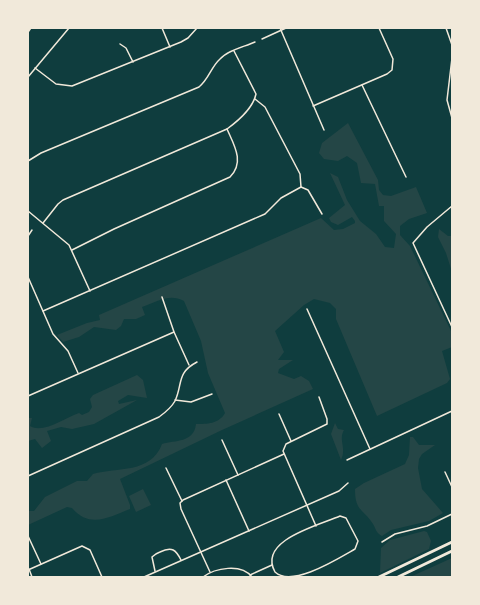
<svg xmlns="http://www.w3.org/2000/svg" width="480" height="605" font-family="Cabin,sans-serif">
<rect width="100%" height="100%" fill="#0f3d3e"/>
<g fill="#244646">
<path d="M348 123 378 180 379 190 383 195 391 196 416 187 427 213 409 219 400 226V235L410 246 452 333V347L442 351 450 379 447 383 377 416 336 319V309L330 303 314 299 304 305 275 331 284 352 278 360H293L279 369 278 373 294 379 301 376 309 381 313 389 222 430 120 479 130 505V509C109 517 90 529 72 508L67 507 28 525V511H34L45 497 77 481H87L93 474C117 467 151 474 162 444 175 440 194 443 196 424 207 424 219 424 225 413L208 373 201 341 184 301C169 293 157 302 142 307L145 315 136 319H124L121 326 116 330 94 327 79 337 63 342 57 335 87 323 100 320 99 315 321 218 334 230 343 229 355 223V221L352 217 338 225 331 222 329 218 345 205 330 173 338 177 347 200 360 221 376 234 385 247 394 248 396 234 384 221V206H379L375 184 361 183 357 163 347 156 338 161 324 159 319 153 322 143Z"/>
<polygon points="439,229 448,236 452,236 452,272 446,253 438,237"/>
<path d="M137 375 143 380 147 398 128 395 118 401 119 404 137 400 94 424 72 429 61 427 47 431 51 441 42 448 35 439 28 441V418H32L30 426C43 434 65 418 79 413L82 415 89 412 92 407 90 399 93 395Z"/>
<path d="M335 423 338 429 344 430C338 440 347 448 341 460L331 434Z"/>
<path d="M410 437H413L419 445H435L422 454 419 459 418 468 422 489 443 513 429 521 391 530 382 536C376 533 376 529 373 524 363 508 355 512 355 489L364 483 405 464 409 455Z"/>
<polygon points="143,489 151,505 136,512 129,496"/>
<polygon points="424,531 427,532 431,541 429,549 380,573 381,548 390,540"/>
<polygon points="452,558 452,577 410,577"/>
</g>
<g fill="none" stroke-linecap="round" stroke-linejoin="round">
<g stroke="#f1e9da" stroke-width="1.5">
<polyline points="162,28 170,47"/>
<polyline points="280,28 324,130"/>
<polyline points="446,28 452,45"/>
<polyline points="262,39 286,28"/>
<polyline points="120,44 126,48 133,62"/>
<polyline points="452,58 447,100 452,118"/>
<polyline points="35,68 56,84 72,86 181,42 188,38 197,28"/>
<polyline points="28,77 69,28"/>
<polyline points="362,85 406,177"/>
<polyline points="313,106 387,74 392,70 393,59 379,28"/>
<path d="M28 161 41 153 199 87C209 79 211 67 220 59 228 50 244 47 255 42"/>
<polyline points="301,187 308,190 322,214"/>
<polyline points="452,206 427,227 413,243 452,327"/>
<polyline points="28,211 69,245 90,291"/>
<path d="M43 223 58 204 63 200 227 129C238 121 253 108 256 94L234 51"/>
<polyline points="28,236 32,230"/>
<path d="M72 250 114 229 230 177C245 162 234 145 227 129"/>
<polyline points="28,277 53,334 68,351 78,373"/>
<polyline points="162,297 174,332 189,365"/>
<polyline points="307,309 370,449"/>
<polyline points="43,311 265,214 281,198 301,187 300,174 265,107 255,99"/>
<polyline points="28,396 174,332"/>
<polyline points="175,400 191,402 212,394"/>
<polyline points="279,414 291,441"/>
<polyline points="222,440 238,475"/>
<polyline points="347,460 452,411"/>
<polyline points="166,468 182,501"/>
<polyline points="445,472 452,487"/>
<path d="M28 476 159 417C166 412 171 408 175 401 183 384 176 373 197 362"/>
<polyline points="226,480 249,531"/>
<path d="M340 516 346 518 358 541 355 549C339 558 292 588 275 572 257 540 320 525 340 516Z"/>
<polyline points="316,526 283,451 286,444 327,424 327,419 319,397"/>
<polyline points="28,536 41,564"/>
<polyline points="382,542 395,534 427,526 452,514"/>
<polyline points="29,569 32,577"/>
<polyline points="28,570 82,546 90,550 102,577"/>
<path d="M155 571 152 557C155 554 157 553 160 552 172 546 176 550 181 560"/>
<polyline points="210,572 181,509 180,503 183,500 284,454"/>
<polyline points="250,575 272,565"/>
<polyline points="144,577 339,491 348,483"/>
<path d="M203 577C215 568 241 563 252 577"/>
</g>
<polyline stroke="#f1e9da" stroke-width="3" points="28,31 30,28"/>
<g stroke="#f1e9da" stroke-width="3">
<polyline points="379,577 452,542"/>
<polyline points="398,577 452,551"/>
</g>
</g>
<rect width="480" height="605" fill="none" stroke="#f1e9da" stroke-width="58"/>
</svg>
